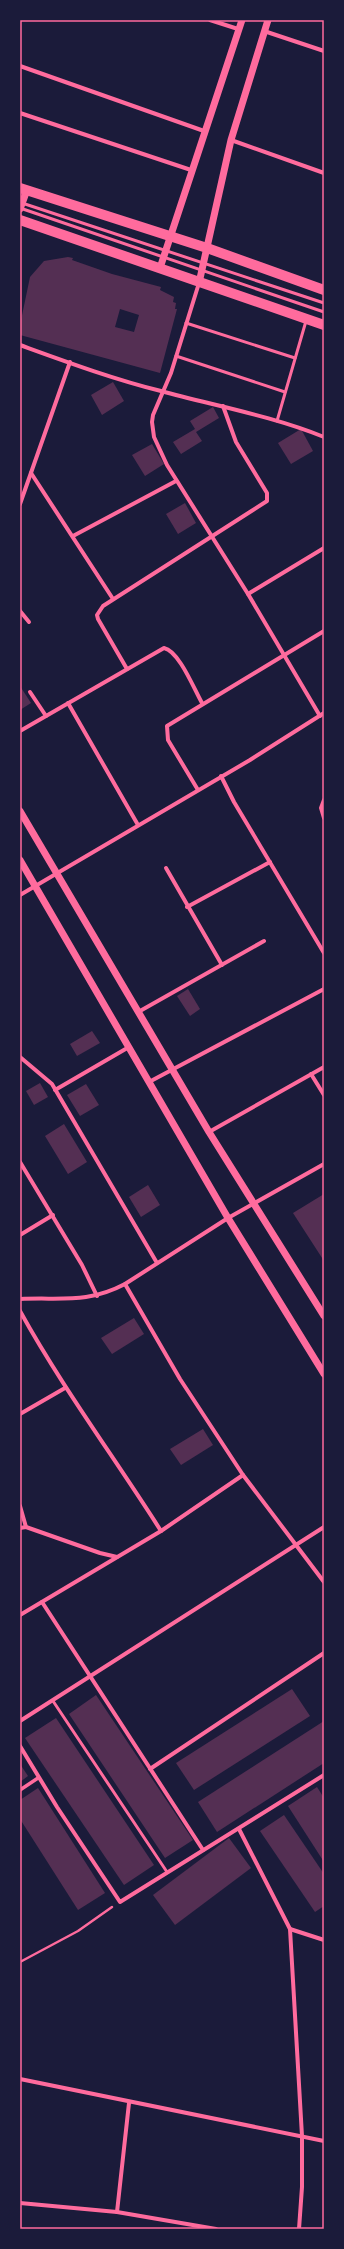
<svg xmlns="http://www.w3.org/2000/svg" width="344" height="2249" font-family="Overpass,sans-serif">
<rect width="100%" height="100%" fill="#1b1b3a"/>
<g fill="#542f53" fill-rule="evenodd">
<path d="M68 257 73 258 72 260 112 274 161 287 160 290 174 297 173 302 176 303 175 309H177L160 373 20 335V325L30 277 44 261ZM120 309 139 315 134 332 115 327Z"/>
<polygon points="113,382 124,401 102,415 91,395"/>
<polygon points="213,407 219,418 196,432 202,441 181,454 173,442 195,429 190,421"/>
<polygon points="301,429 313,451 291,464 278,443"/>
<polygon points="152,444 164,464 145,476 132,455"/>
<polygon points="185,503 196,523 178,534 166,514"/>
<polygon points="20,686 31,703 20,710"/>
<polygon points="188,989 200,1009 190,1016 177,996"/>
<polygon points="92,1031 100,1043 77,1056 70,1044"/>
<polygon points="40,1083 48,1097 34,1105 26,1091"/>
<polygon points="86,1084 99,1105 80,1116 67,1095"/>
<polygon points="64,1124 87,1162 68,1174 45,1136"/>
<polygon points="148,1185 160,1205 141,1217 129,1197"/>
<polygon points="324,1194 324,1261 293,1213"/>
<polygon points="134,1318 144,1334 112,1354 101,1338"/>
<polygon points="203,1429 213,1445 181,1465 170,1449"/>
<polygon points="292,1689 310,1716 194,1790 176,1763"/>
<polygon points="96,1695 193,1840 165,1858 69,1714"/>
<polygon points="56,1718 154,1865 124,1885 25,1738"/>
<polygon points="324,1721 324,1763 217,1832 198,1802"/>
<polygon points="20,1764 28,1776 20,1782"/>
<polygon points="317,1787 324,1798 324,1862 288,1806"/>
<polygon points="38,1788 105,1893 78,1910 20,1819 20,1800"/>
<polygon points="284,1815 324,1874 324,1906 315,1912 260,1831"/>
<polygon points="229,1838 251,1868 175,1925 153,1895"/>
</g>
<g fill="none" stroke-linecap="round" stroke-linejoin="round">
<polyline stroke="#ff6b9d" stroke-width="2.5" points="20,1962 78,1931 112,1907"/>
<g stroke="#ff6b9d" stroke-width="3">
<polyline points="22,203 324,303"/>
<polyline points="20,208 324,312"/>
<polyline points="186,323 295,358"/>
<polyline points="176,356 285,392"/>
<polyline points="277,421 306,321"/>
<polyline points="53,1701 167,1872"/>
</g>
<polyline stroke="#ff6b9d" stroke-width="3.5" points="20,1790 38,1778"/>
<g stroke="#ff6b9d" stroke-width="4">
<polyline points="210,20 238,29"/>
<polyline points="264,31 324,51"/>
<polyline points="20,66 204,131"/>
<polyline points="20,113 191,170"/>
<polyline points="231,140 324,173"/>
<polyline points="199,283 171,373 153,415 152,422 154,437 167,465 248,594 320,716"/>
<path d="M20 345C67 362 113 379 161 391 216 406 272 416 324 437"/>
<polyline points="31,473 113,599"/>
<polyline points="20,504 70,362"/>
<polyline points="73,536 176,481"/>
<polyline points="248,594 324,548"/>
<polyline points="20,611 29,622"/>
<polyline points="127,669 98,619 97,615 103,606 267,501 267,493 236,442 223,406"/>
<polyline points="30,692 46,716"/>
<polyline points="68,703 138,825"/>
<path d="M20 731 164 648C179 651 194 689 202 703"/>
<polyline points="221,776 234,802 324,953"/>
<polyline points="198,790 168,740 167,726 324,631"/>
<polyline points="324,800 321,808 324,818"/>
<polyline points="166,868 222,965"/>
<polyline points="20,895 250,760 324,713"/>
<polyline points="187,907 270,862"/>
<polyline points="140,1011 264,941"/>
<polyline points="20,1057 52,1084 157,1263"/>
<polyline points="311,1074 324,1095"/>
<polyline points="149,1082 324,989"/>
<polyline points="55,1090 129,1047"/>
<polyline points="209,1132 324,1067"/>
<polyline points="20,1162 82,1265 97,1296"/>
<polyline points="20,1235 53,1215"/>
<polyline points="125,1284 180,1379 243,1475 324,1582"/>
<path d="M20 1299C61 1297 87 1304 125 1284L228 1218 324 1164"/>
<path d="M20 1311C62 1387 114 1457 161 1531"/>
<polyline points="20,1414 65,1388"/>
<polyline points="20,1506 26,1527 100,1553 117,1557"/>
<polyline points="20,1528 26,1527"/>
<polyline points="42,1602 203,1850"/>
<polyline points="20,1615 161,1531 243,1475"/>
<polyline points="20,1721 324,1527"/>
<polyline points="20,1746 57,1807 120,1902 324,1775"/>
<polyline points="150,1769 324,1653"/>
<polyline points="239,1829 290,1929 302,2136 302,2187 299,2229"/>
<polyline points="290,1929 324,1940"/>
<polyline points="20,2079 324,2141"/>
<polyline points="20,2203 117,2212 216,2229"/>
<polyline points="117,2212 129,2103"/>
</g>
<g stroke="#ff6b9d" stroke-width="7">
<polyline points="20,209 27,190"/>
<polyline points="160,268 242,20"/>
<polyline points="199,283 231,140 268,20"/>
<polyline points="20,811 209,1132 324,1316"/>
<polyline points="20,860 228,1218 324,1374"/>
</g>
<g stroke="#ff6b9d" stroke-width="10">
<polyline points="20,188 207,248 324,290"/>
<polyline points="20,220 324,325"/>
</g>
</g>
<rect width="344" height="2249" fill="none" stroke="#1b1b3a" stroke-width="42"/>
<rect x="21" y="21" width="302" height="2207" fill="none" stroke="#ff6b9d" stroke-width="1.5"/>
</svg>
